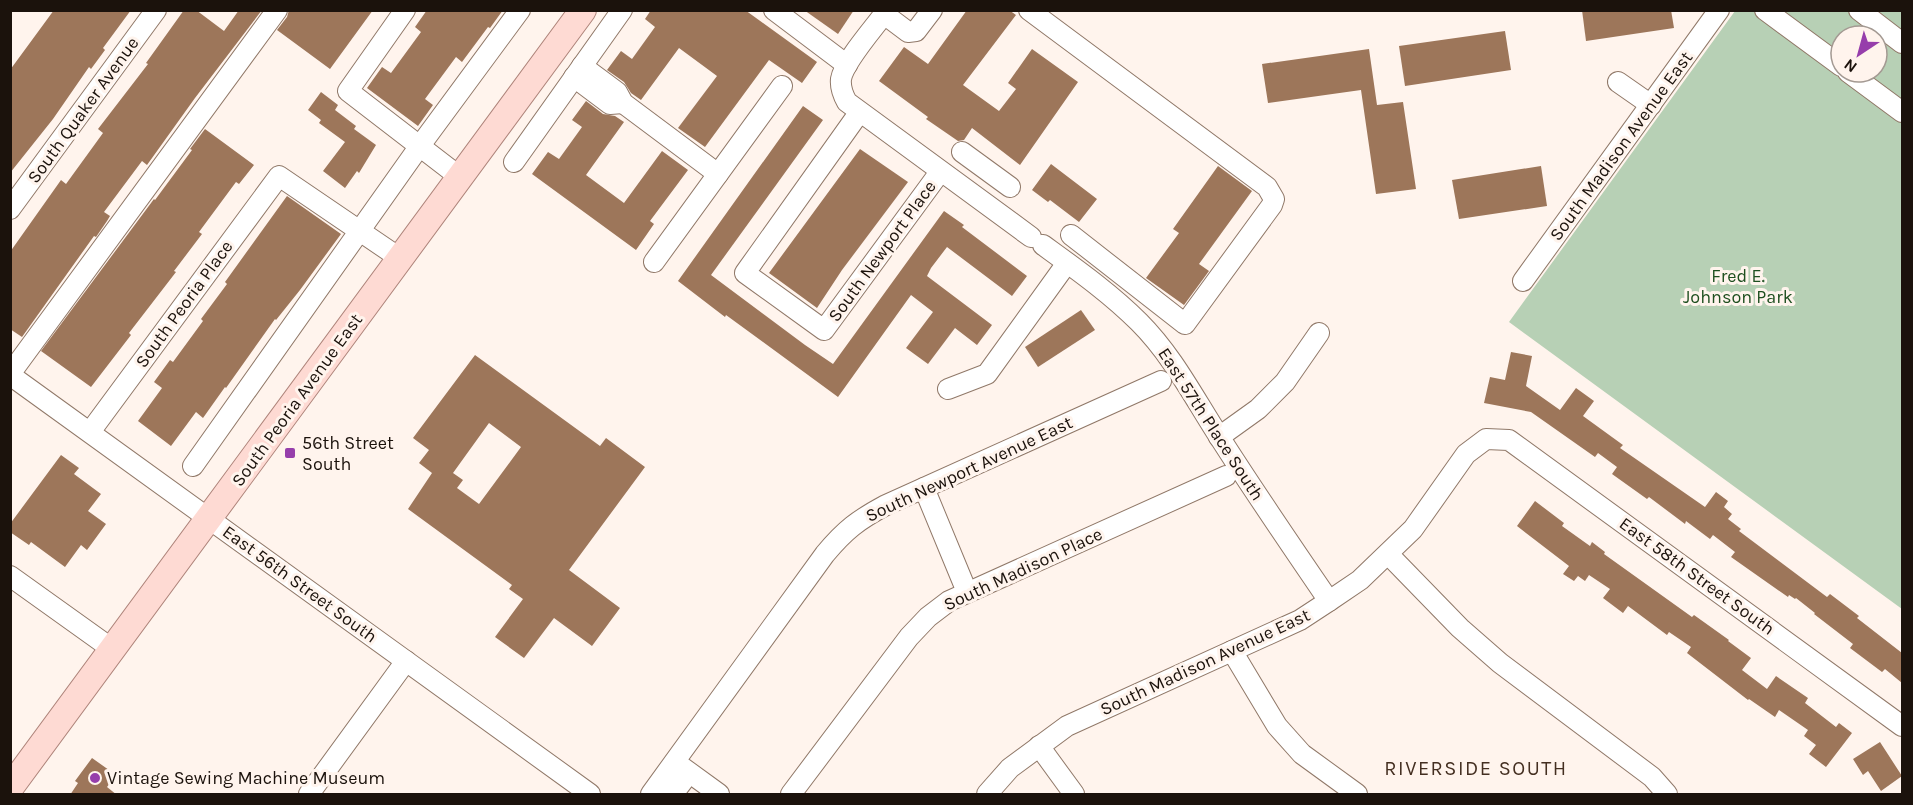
<svg xmlns="http://www.w3.org/2000/svg" width="1913" height="805" font-family="Karla,sans-serif">
<rect width="100%" height="100%" fill="#fff4ed"/>
<path fill="#b7d0b5" fill-rule="evenodd" d="M1735 11H1902V609L1509 322ZM1841 36H1877V72H1841Z"/>
<g fill="#9d765a" fill-rule="evenodd">
<polygon points="54,10 131,10 103,48 105,50 91,69 89,67 53,119 10,173 10,70"/>
<polygon points="184,10 196,10 224,31 239,10 262,10 195,98 147,165 142,161 104,212 110,216 107,221 96,237 94,236 22,337 10,329 10,252 61,180 66,184 103,133 98,129 148,64 146,63"/>
<polygon points="289,10 373,10 330,69 277,30 287,17"/>
<polygon points="427,10 503,10 490,28 488,27 462,62 456,57 425,99 433,105 418,126 367,88 382,67 391,73 421,32 415,27"/>
<polygon points="651,10 745,10 817,62 802,83 769,60 705,147 678,128 717,76 679,48 641,100 631,93 624,82 607,70 621,51 632,59 655,27 645,19"/>
<polygon points="804,10 854,10 838,34"/>
<polygon points="967,10 1009,10 1016,15 963,85 999,111 1016,89 1008,83 1032,49 1078,82 1020,165 972,128 964,140 958,141 926,119 928,117 879,81 904,47 928,64"/>
<polygon points="1582,10 1671,10 1674,28 1586,41"/>
<polygon points="1505,31 1511,70 1405,86 1399,46"/>
<polygon points="1369,49 1377,105 1403,102 1416,189 1376,194 1361,90 1268,103 1262,64"/>
<polygon points="321,92 338,105 335,110 356,126 354,129 376,145 359,173 357,171 345,188 323,171 345,142 319,123 321,120 308,110"/>
<polygon points="586,101 603,114 615,116 624,122 586,175 624,203 662,151 688,170 650,221 654,224 636,250 532,174 548,152 559,159 582,127 572,120"/>
<polygon points="803,106 823,120 711,275 805,345 833,364 944,211 964,225 962,227 1027,276 1012,296 947,247 931,268 927,276 992,325 977,345 955,328 928,364 906,348 933,312 911,295 838,397 726,315 725,317 678,281"/>
<polygon points="205,129 254,165 239,184 236,182 199,232 202,234 174,271 176,272 129,333 131,335 91,387 41,351 154,199 155,200 192,150 190,149"/>
<polygon points="860,149 908,182 842,270 817,308 769,273"/>
<polygon points="1051,164 1097,199 1079,222 1050,200 1048,202 1032,190"/>
<polygon points="1218,166 1252,191 1199,264 1209,271 1184,305 1146,278 1179,233 1173,229"/>
<polygon points="1541,166 1547,206 1459,219 1452,180"/>
<polygon points="287,196 341,234 300,290 276,320 275,319 226,388 225,387 203,418 196,412 171,446 138,421 162,388 154,382 170,360 173,362 203,321 201,319 227,284 225,282"/>
<polygon points="1081,310 1095,330 1038,367 1025,347"/>
<polygon points="1511,352 1532,356 1526,386 1560,410 1576,388 1594,401 1583,416 1623,445 1620,448 1705,507 1716,492 1728,501 1724,507 1732,514 1728,519 1741,529 1739,531 1827,597 1830,594 1859,616 1857,618 1902,653 1902,683 1885,669 1882,672 1850,648 1853,644 1814,614 1815,613 1796,598 1795,599 1789,595 1788,597 1731,557 1735,552 1713,535 1710,539 1686,521 1685,524 1649,497 1647,499 1612,474 1617,467 1598,453 1595,457 1531,412 1484,403 1490,377 1505,380"/>
<path d="M475 355 600 446 606 438 645 467 569 570 620 608 592 646 554 618 524 658 495 637 523 599 509 589 512 585 408 509 432 473 419 463 429 450 413 438ZM489 423 521 447 479 504 457 488 463 480 453 473Z"/>
<polygon points="61,455 79,468 74,474 101,494 88,511 106,524 87,550 81,545 65,567 31,542 29,545 10,532 10,524"/>
<polygon points="1535,501 1564,523 1562,526 1590,546 1592,542 1605,552 1604,554 1692,617 1694,615 1729,640 1728,641 1751,658 1742,670 1767,689 1776,676 1808,698 1805,703 1836,727 1839,723 1852,733 1826,767 1809,754 1816,745 1804,736 1808,730 1779,710 1775,717 1749,699 1748,700 1687,653 1691,647 1669,632 1667,635 1628,606 1623,613 1603,598 1610,589 1589,575 1585,581 1578,576 1574,581 1563,574 1569,566 1517,526"/>
<polygon points="1880,742 1902,776 1881,791 1868,771 1863,775 1853,759"/>
<polygon points="92,758 116,775 107,787 117,795 70,795 78,783 75,781"/>
</g>
<g fill="none" stroke-linecap="round" stroke-linejoin="round">
<g stroke="#907868" stroke-width="22">
<g id="minor">
<polyline points="405,10 348,91 461,178"/>
<polyline points="774,10 847,65"/>
<path d="M887 10C875 27 844 61 841 79 840 88 843 95 847 102L1031 237"/>
<polyline points="1029,10 1267,187 1274,199 1272,205 1185,324 1071,235"/>
<polyline points="1765,10 1841,66"/>
<polyline points="1859,10 1902,43"/>
<polyline points="884,14 908,32 916,31 932,10"/>
<polyline points="582,66 617,92 623,103 718,174"/>
<polyline points="1848,72 1902,112"/>
<polyline points="574,77 610,104 623,103"/>
<polyline points="1618,82 1651,105"/>
<polyline points="859,113 745,273 824,330 940,172"/>
<polyline points="962,152 1010,187"/>
<polyline points="514,162 622,10"/>
<polyline points="10,209 156,10"/>
<path d="M1043 245C1076 269 1110 293 1139 322 1173 356 1194 398 1220 438 1255 493 1292 547 1329 601"/>
<polyline points="654,262 782,86"/>
<polyline points="1523,281 1719,10"/>
<polyline points="10,374 277,10"/>
<polyline points="10,375 590,794"/>
<polyline points="948,389 987,374 1067,263"/>
<polyline points="90,432 279,176 401,259"/>
<polyline points="1219,437 1258,409 1285,382 1319,333"/>
<polyline points="193,466 419,147 520,10"/>
<polyline points="924,488 967,592"/>
<polyline points="1388,554 1460,628 1500,663 1652,777 1667,794"/>
<polyline points="10,576 112,649"/>
<polyline points="1232,651 1277,726 1302,754 1357,794"/>
<polyline points="1039,746 1074,794"/>
<polyline points="675,762 719,794"/>
<polyline points="309,794 406,661"/>
<path d="M651 794 825 554C845 530 858 520 886 505L1161 381"/>
<polyline points="673,794 689,773"/>
<polyline points="791,794 909,637 928,617 949,601 1226,476"/>
<polyline points="987,794 1010,768 1067,726 1300,620 1329,601 1360,580 1413,529 1466,454 1486,439 1509,440 1902,726"/>
</g>
</g>
<g stroke="#ae847a" stroke-width="28">
<polyline id="major" points="10,788 583,10"/>
</g>
<use href="#minor" stroke="#fff" stroke-width="20"/>
<use href="#major" stroke="#fedad3" stroke-width="26"/>
</g>
<g fill="#963eab" stroke="#fff4ed" stroke-width="2">
<rect x="284" y="447" width="12" height="12" rx="3"/>
<circle cx="95" cy="778" r="6"/>
</g>
<g text-anchor="middle" dominant-baseline="central" stroke-width="6" stroke-linejoin="round" paint-order="stroke">
<g font-size="18" fill="#1b120c" stroke="#fff4ed">
<text transform="translate(83 110) rotate(-54)">South Quaker Avenue</text>
<text transform="translate(1621 146) rotate(-54)">South Madison Avenue East</text>
<text transform="translate(882 251) rotate(-54)">South Newport Place</text>
<text transform="translate(184 304) rotate(-54)">South Peoria Place</text>
<text transform="translate(297 400) rotate(-54)">South Peoria Avenue East</text>
<text transform="translate(1211 424) rotate(57)">East 57th Place South</text>
<text transform="translate(969 469) rotate(-25)">South Newport Avenue East</text>
<text transform="translate(1023 569) rotate(-25)">South Madison Place</text>
<text transform="translate(1697 576) rotate(36)">East 58th Street South</text>
<text transform="translate(300 584) rotate(36)">East 56th Street South</text>
<text transform="translate(1205 662) rotate(-25)">South Madison Avenue East</text>
</g>
<g font-size="18" fill="#1e4f1f" stroke="#fff4ed">
<text x="1738" y="276">Fred E.<tspan x="1738" dy="21">Johnson Park</tspan></text>
</g>
<g font-size="18" fill="#1b120c" stroke="#fff4ed" text-anchor="start">
<text x="302" y="443">56th Street<tspan x="302" dy="21">South</tspan></text>
<text x="107" y="778">Vintage Sewing Machine Museum</text>
</g>
<g font-size="20" letter-spacing="1.5" fill="#442f21" stroke="#fff4ed">
<text x="1476" y="768">RIVERSIDE SOUTH</text>
</g>
</g>
<rect width="1913" height="805" fill="none" stroke="#1b120c" stroke-width="24"/>
<g transform="translate(1859 54) rotate(216)"><circle r="28" fill="#fff4ed" stroke="#a49a93" stroke-width="1.5"/>
<path d="M0-4.5L10 22L0 15L-10 22Z" fill="#963eab"/>
<text y="-9" font-size="16" font-weight="bold" text-anchor="middle" fill="#1b120c">N</text>
</g>
</svg>
